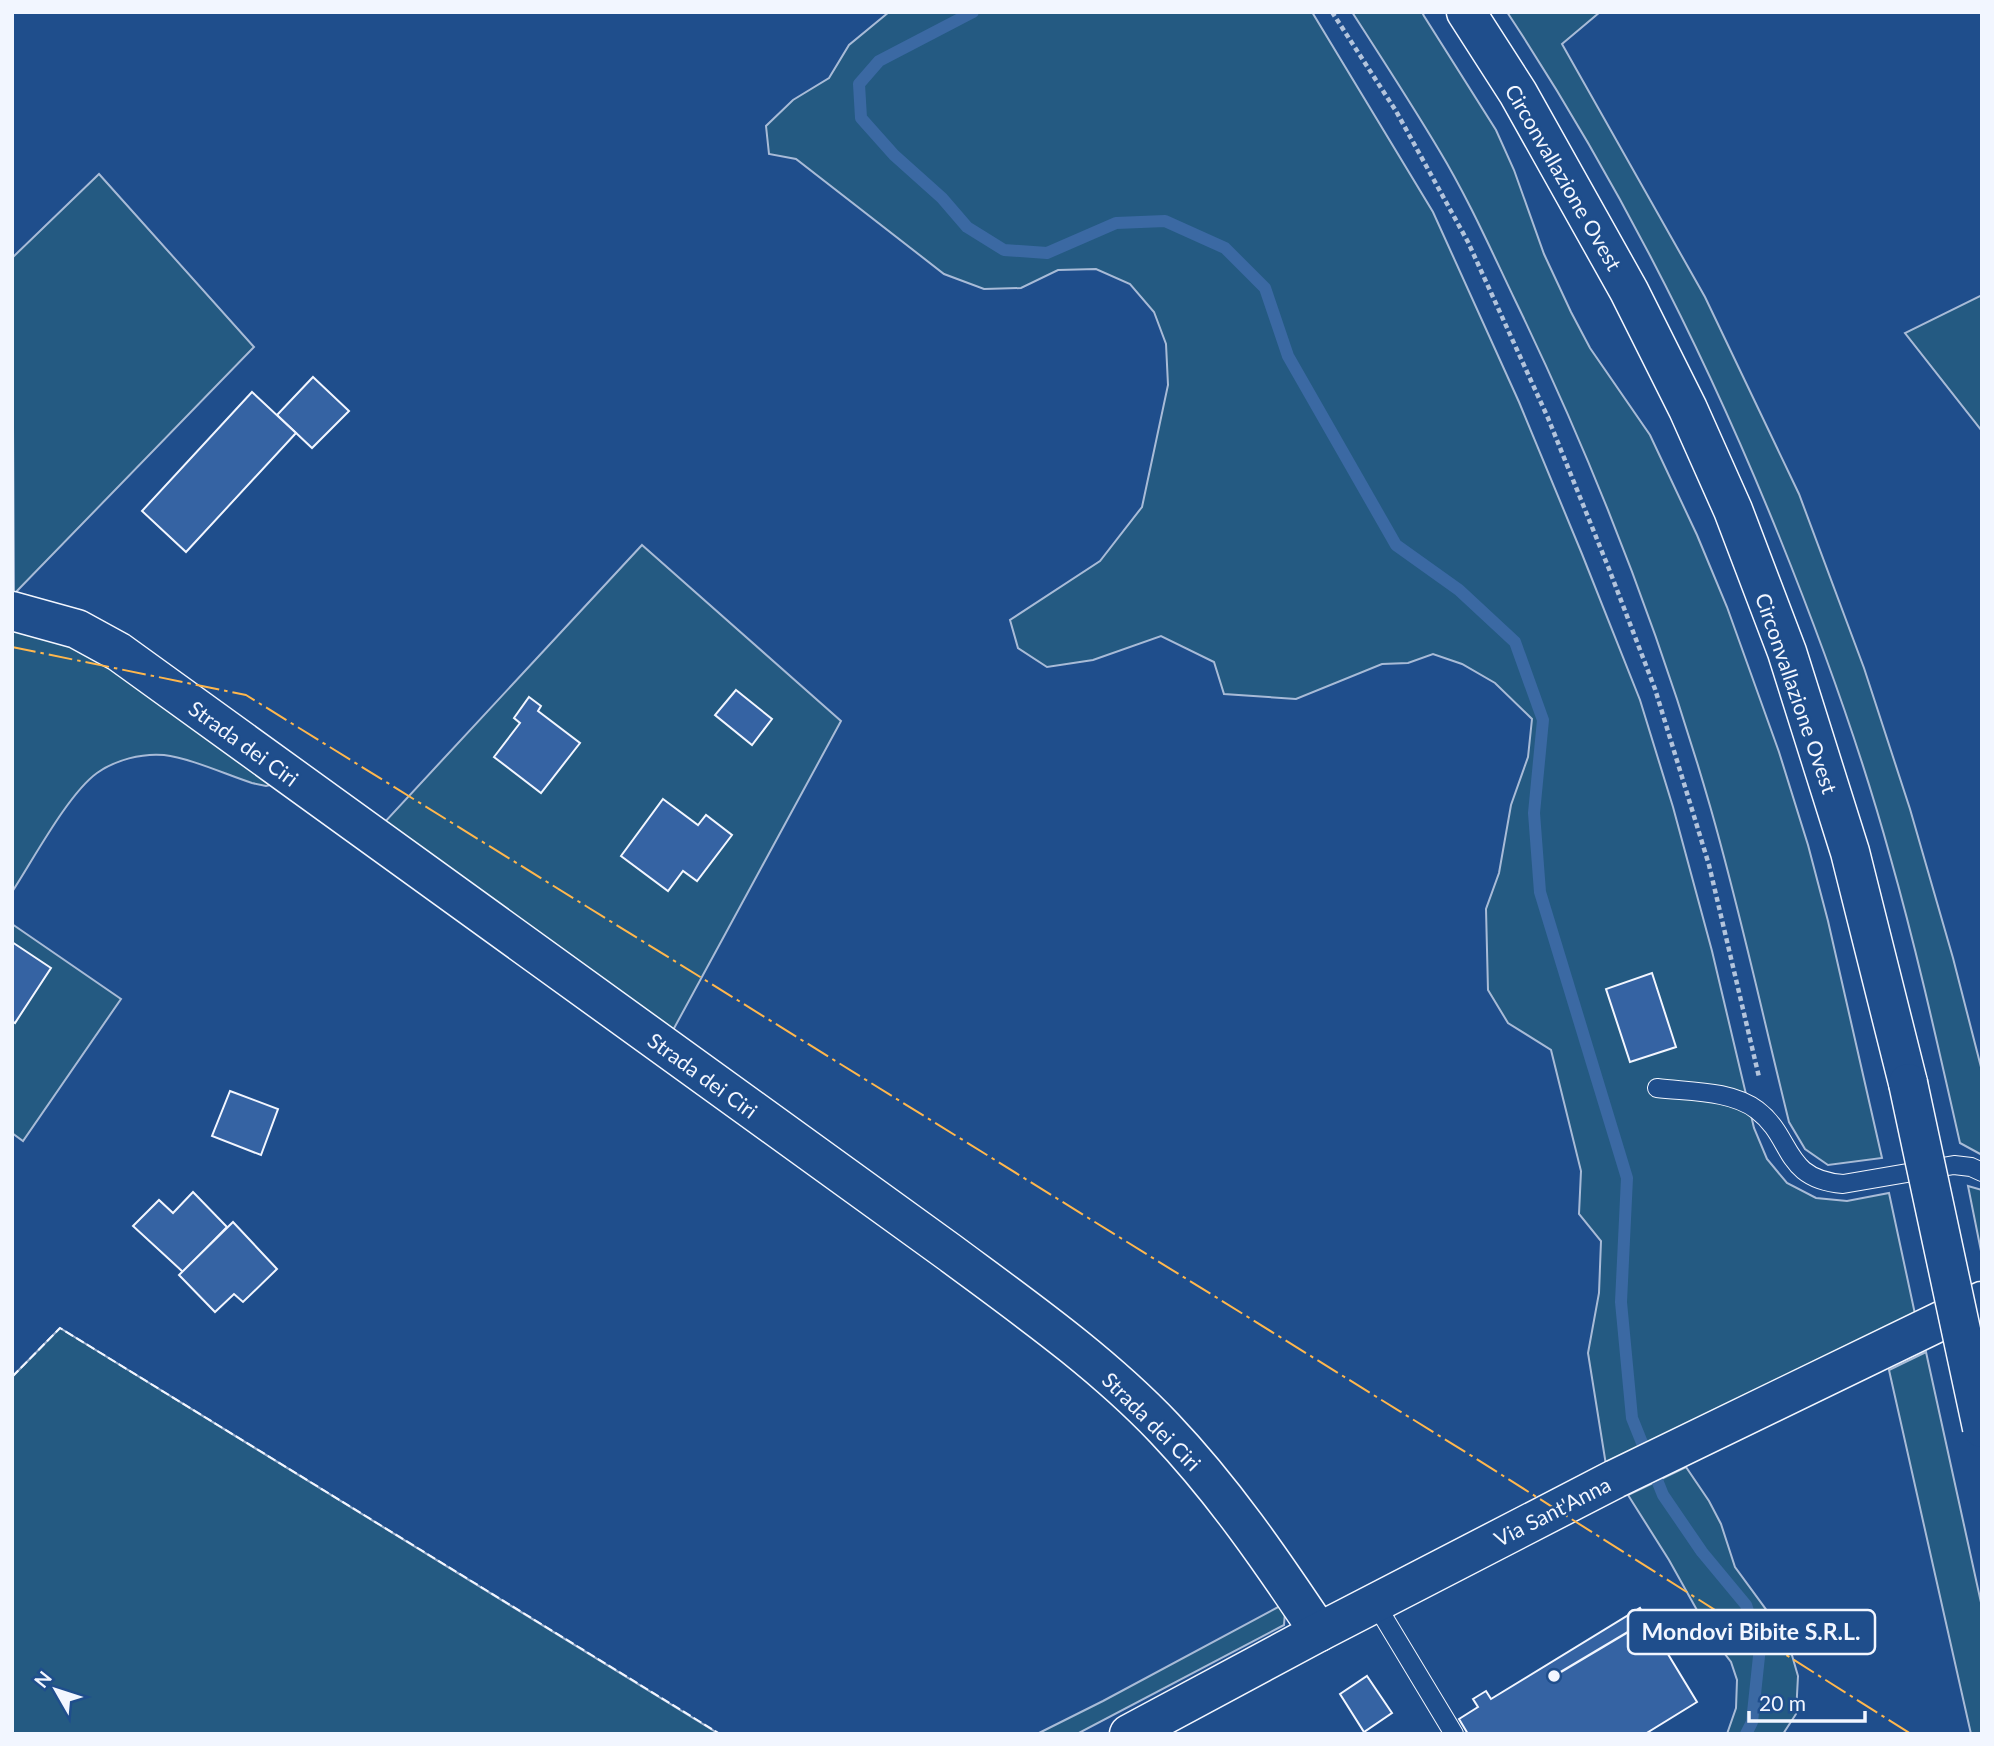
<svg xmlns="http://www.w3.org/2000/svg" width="1994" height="1746" font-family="Lato,sans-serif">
<rect width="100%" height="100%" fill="#1f4e8c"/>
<g fill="#245a82" stroke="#a8bbd7" stroke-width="2">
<polygon points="889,12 1312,12 1433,212 1519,402 1582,554 1640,700 1673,807 1712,951 1754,1128 1767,1159 1787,1183 1816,1198 1847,1201 1889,1193 1915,1314 1606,1465 1588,1353 1599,1293 1601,1241 1579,1214 1581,1171 1551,1050 1508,1023 1488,990 1486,909 1499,873 1511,805 1528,757 1532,719 1495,683 1462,664 1433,654 1408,663 1382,664 1296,699 1224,694 1214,662 1161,636 1093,660 1047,667 1018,648 1010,620 1100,561 1142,507 1168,385 1166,344 1154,312 1130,284 1096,269 1058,270 1021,288 984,289 944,274 796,159 769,154 766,126 793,100 829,78 849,45"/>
<path d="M1352 12H1422L1424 16 1496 130 1514 170 1544 254 1571 312 1590 348 1650 435 1697 535 1727 607 1779 752 1808 845 1828 921 1882 1158 1828 1165 1805 1149 1789 1122C1763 1017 1740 910 1710 806 1660 633 1594 463 1515 300 1491 250 1468 198 1439 150 1411 103 1381 57 1352 12Z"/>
<path d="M1507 12H1600L1562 44 1705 297 1799 494 1864 668 1910 809 1953 958 1982 1071V1155L1960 1143C1938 1046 1917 951 1890 856 1860 747 1821 640 1779 536 1705 353 1616 177 1507 12Z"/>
<polygon points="99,174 254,347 14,594 12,258"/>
<polygon points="1982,295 1982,431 1905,333"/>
<polygon points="642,545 841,721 672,1032 382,825"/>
<path d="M12 628 94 654 275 784 266 786 252 783C227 775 190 758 164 755 142 753 115 760 97 773 68 794 33 860 12 892Z"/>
<polygon points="12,924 121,999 23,1141 12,1133"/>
<polygon points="1968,1186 1982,1190 1982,1256"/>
<polygon points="60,1328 719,1734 12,1734 12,1377"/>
<polygon points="1926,1352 1982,1607 1982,1734 1971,1734 1889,1370"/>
<polygon points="1686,1467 1709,1501 1721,1524 1735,1567 1787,1638 1798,1676 1796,1714 1783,1734 1727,1734 1736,1708 1737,1680 1731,1662 1712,1637 1669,1560 1628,1495"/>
<polygon points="1282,1605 1285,1612 1284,1625 1077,1734 1037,1734 1103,1701"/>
</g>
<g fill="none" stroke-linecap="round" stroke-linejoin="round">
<polyline stroke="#3b69a3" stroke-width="12" points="973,12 879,61 859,84 861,118 894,155 942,198 967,227 1004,250 1047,253 1116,223 1165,221 1225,248 1265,288 1288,356 1396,545 1459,590 1515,642 1543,720 1534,813 1540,892 1627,1178 1621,1302 1632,1418 1663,1495 1702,1552 1746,1605 1760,1647 1752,1722 1746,1734"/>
</g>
<g fill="#3563a3" stroke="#f2f6ff" stroke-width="2">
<polygon points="313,377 349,411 312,448 277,415"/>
<polygon points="252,392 296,433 186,552 142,511"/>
<polygon points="736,690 772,719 752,745 715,715"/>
<polygon points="529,697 541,706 538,711 580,743 541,793 494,757 520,723 514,718"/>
<polygon points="663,799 698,825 706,815 732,835 697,881 683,871 668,891 621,856"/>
<polygon points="12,942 51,968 15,1023 12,1021"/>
<polygon points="1652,973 1676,1047 1630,1062 1606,989"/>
<polygon points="230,1091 278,1109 261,1155 212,1136"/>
<polygon points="193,1192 227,1227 183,1272 133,1226 159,1200 173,1213"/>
<polygon points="233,1222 277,1269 243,1302 234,1294 215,1312 179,1275"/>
<polygon points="1640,1608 1697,1702 1645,1734 1468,1734 1459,1719 1478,1707 1473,1699 1486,1691 1491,1699"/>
<polygon points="1367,1676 1392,1713 1364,1732 1340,1694"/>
</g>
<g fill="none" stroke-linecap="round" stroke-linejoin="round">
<g stroke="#f2f6ff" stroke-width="20">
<g id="service">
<path d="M1657 1088C1688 1092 1731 1090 1757 1110 1794 1138 1782 1179 1843 1184L1954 1165 1971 1167 1982 1172"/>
<polyline points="1375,1603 1454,1734"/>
</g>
</g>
<g stroke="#f2f6ff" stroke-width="41">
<g id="tertiary">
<path d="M12 611 77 629 119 652 949 1252C1023 1307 1100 1361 1164 1428 1223 1490 1271 1560 1319 1632"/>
<polyline points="1129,1734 1319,1632 1615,1479 1982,1301"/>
</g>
</g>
<g stroke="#f2f6ff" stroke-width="41">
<polyline id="trunk" points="1466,12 1518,93 1629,291 1688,409 1733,510 1787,652 1850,852 1908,1083"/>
</g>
<polyline stroke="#b3c4dc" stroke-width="4.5" stroke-dasharray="5 3.5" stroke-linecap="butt" points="1332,12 1396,111 1468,242 1548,418 1609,569 1655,689 1709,865 1759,1077"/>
<use href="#service" stroke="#1f4e8c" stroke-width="18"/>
<use href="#tertiary" stroke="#1f4e8c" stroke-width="38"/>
<use href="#trunk" stroke="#1f4e8c" stroke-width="38"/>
<g stroke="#f2f6ff" stroke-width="41" stroke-linecap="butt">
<polyline id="trunk-bridge" points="1908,1083 1982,1428"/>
</g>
<use href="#trunk-bridge" stroke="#1f4e8c" stroke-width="38"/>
<polyline stroke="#f2f6ff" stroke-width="2" stroke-dasharray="9 3.5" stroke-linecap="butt" points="12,1377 60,1328 720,1734"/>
<polyline stroke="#ffb74d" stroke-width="2" stroke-dasharray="24 5 3.5 5" stroke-linecap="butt" points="12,647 246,695 1475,1458 1911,1734"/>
</g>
<g text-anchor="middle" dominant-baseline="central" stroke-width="5" stroke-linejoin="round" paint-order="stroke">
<g font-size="21" fill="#f2f6ff" stroke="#1f4e8c">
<text transform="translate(1564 177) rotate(60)">Circonvallazione Ovest</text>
<text transform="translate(1797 693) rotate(71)">Circonvallazione Ovest</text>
<text transform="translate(244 743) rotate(36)">Strada dei Ciri</text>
<text transform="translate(703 1075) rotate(36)">Strada dei Ciri</text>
<text transform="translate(1152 1421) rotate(45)">Strada dei Ciri</text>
<text transform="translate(1552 1511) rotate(-27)">Via Sant'Anna</text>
</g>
</g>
<path fill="none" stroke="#f2f6ff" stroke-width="2.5" d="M1554 1676L1628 1632"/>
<circle fill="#f2f6ff" stroke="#1f4e8c" stroke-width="2.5" cx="1554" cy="1676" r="7"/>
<rect fill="#1f4e8c" stroke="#f2f6ff" stroke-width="2.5" x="1628" y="1610" width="247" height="44" rx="7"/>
<g font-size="23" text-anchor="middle" font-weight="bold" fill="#f2f6ff">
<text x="1751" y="1640">Mondovi Bibite S.R.L.</text>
</g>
<rect width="1994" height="1746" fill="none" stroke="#f2f6ff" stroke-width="28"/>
<g transform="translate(56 1690) rotate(309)" stroke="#1f4e8c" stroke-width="5" paint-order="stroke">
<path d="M0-5L12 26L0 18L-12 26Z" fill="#f2f6ff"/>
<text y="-10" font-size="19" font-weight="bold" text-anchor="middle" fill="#f2f6ff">N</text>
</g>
<path d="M1749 1711v10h116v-10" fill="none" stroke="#f2f6ff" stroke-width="3.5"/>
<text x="1759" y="1711" font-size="21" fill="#f2f6ff" stroke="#1f4e8c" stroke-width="5" paint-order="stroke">20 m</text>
</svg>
